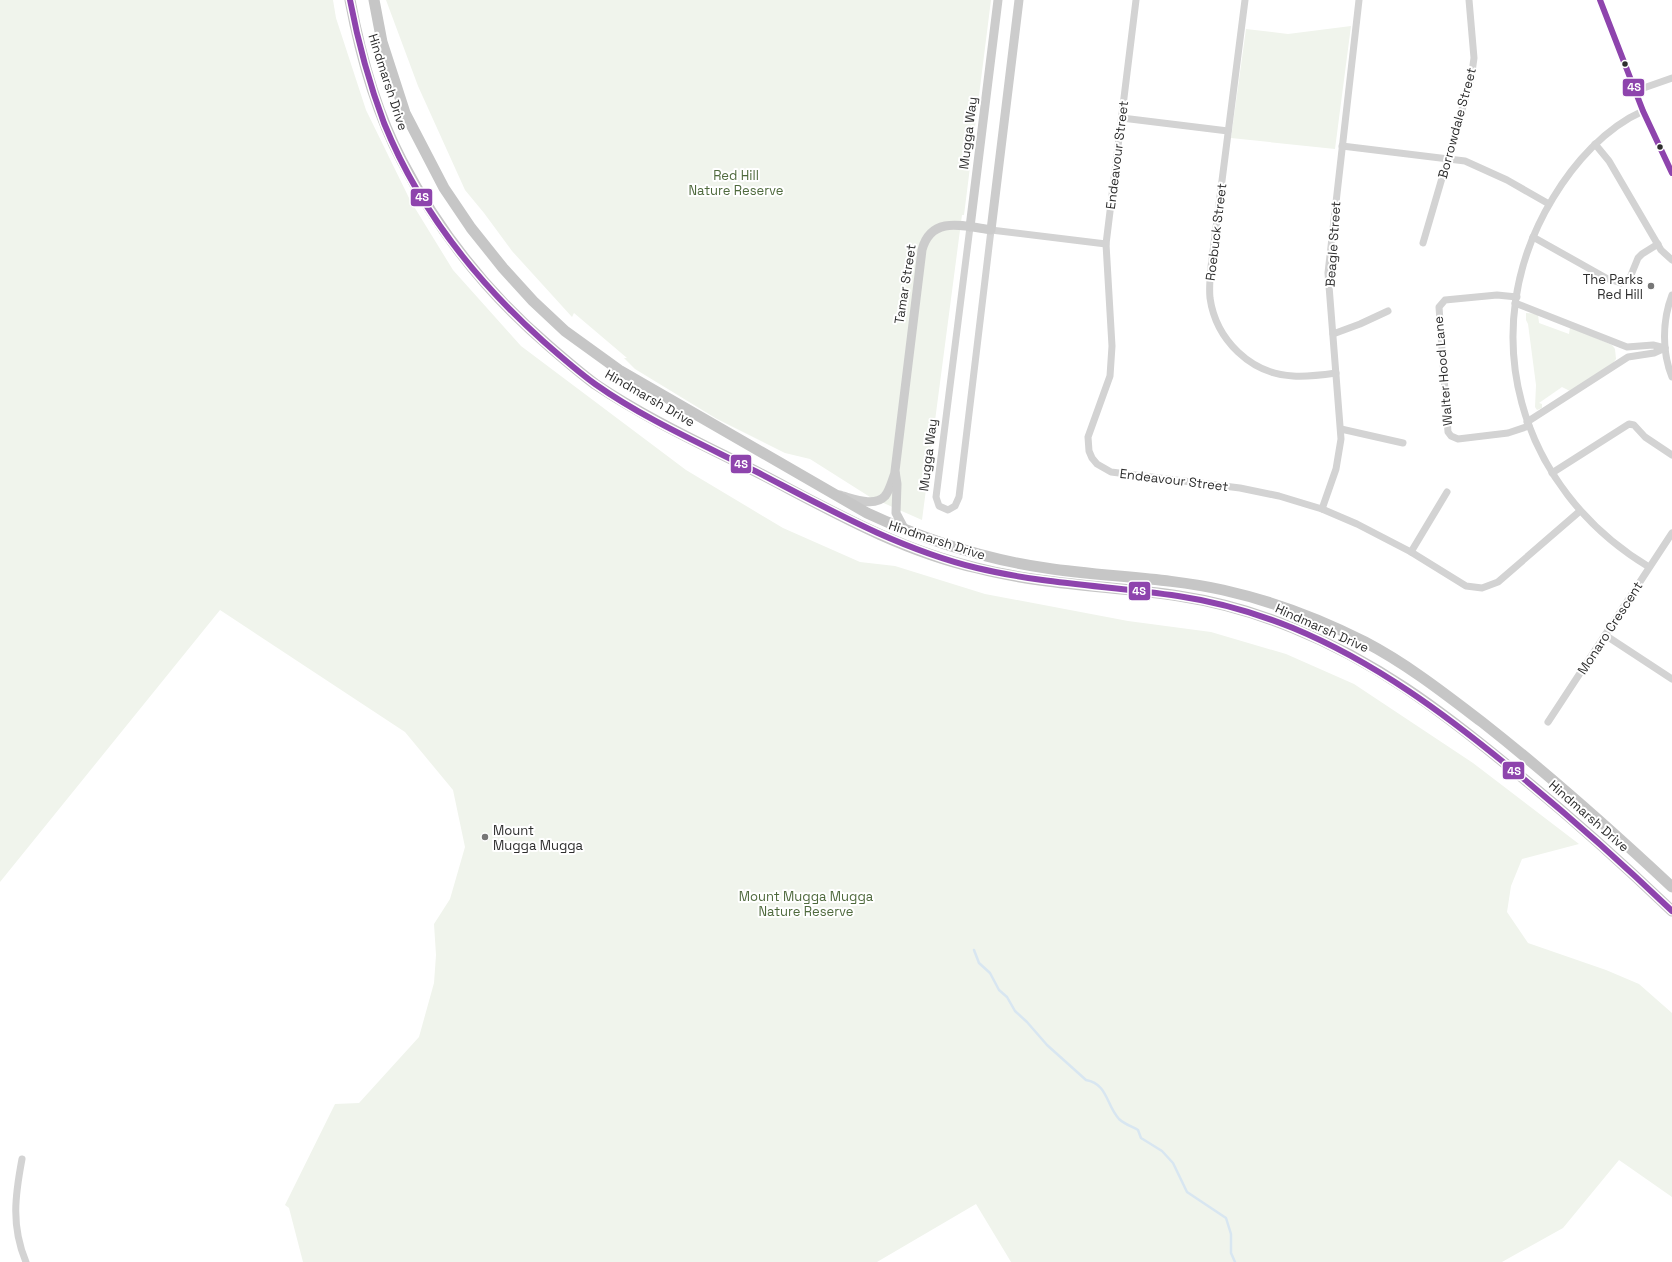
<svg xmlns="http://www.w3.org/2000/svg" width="1672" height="1262" font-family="'Space Grotesk',sans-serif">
<rect width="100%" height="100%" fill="#fff"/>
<g fill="#f0f4ec">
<polygon points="0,0 333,0 336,18 366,110 410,200 453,270 521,346 686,470 783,528 860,562 895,566 985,594 1128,621 1211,632 1286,654 1354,684 1473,763 1579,844 1522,859 1511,886 1507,912 1528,943 1606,970 1639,984 1672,1013 1672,1197 1619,1160 1563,1228 1502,1262 1011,1262 976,1204 877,1262 303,1262 289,1208 285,1205 335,1104 359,1103 419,1037 434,983 436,955 434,924 450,899 465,847 453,790 405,732 220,610 0,882"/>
<polygon points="386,0 991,0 964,215 962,215 922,520 870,497 810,459 785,453 717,419 635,369 624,358 627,358 574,313 572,317 512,251 484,213 465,190 418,86"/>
<polygon points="1351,26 1335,149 1231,138 1246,29 1288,34"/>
<polygon points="1526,313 1538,314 1539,323 1569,334 1570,327 1612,345 1615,349 1616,359 1613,363 1570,391 1562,387 1539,403 1542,404 1542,408 1537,410 1535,407 1536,385 1528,324 1526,320"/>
</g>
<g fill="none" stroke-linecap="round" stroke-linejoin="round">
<path stroke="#d8e6f1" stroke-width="2.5" d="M974 950 979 963 990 973 999 990 1007 997 1015 1011 1027 1022 1047 1045 1086 1080C1108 1084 1106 1105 1119 1119 1124 1124 1133 1127 1138 1130L1141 1138 1162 1151 1173 1163 1187 1192 1226 1218 1231 1234V1253L1235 1262"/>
<g stroke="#d3d3d3" stroke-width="7">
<polyline points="1136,0 1106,244 1112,346 1110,376 1088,437 1089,451 1092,458 1097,464 1111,472 1240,488 1279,496 1322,509 1357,524 1411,552 1466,586 1482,588 1498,582 1580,511"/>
<path d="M1245 0 1211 267C1210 277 1209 288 1210 298 1216 340 1251 374 1293 376 1308 377 1322 375 1336 373"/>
<polyline points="1635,91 1672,78"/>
<path d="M1643 111C1605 128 1574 163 1553 198 1472 331 1519 489 1649 567"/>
<polyline points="1122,118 1228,131"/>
<polyline points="1595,144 1609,161 1661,250 1672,260"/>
<polyline points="1342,146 1465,161 1507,180 1549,204"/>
<polyline points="970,227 936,497 939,506 948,510 955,506 959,497 991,230 1106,244"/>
<polyline points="1533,237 1606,278 1621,283 1629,280 1638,258 1642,254 1658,244"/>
<polyline points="1423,243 1471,79 1474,58 1469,0"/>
<path d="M1672 295C1662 321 1662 352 1672 377"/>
<polyline points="1517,297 1497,295 1445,300 1439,307 1448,432 1451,436 1458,439 1508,433 1529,426"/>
<polyline points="1515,303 1627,347 1653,345 1665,348"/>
<polyline points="1333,334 1360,324 1388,311"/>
<polyline points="1527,422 1628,357 1654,353 1665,348"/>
<polyline points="1341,429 1403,443"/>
<polyline points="1552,473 1629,424 1634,425 1645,437 1672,455"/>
<polyline points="1322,509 1336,469 1341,439 1328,273 1359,0"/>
<polyline points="1411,552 1447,492"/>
<polyline points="1605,635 1672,679"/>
<polyline points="1548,722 1672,533"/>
<path d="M22 1159C15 1196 11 1226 26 1262"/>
</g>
<polyline stroke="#d3d3d3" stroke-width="8" points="1600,0 1643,111 1672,173"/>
<g stroke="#ccc" stroke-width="9">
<polyline points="970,227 998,0"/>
<path d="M839 495C852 498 874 508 885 496 890 490 892 480 895 473"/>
<path d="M905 530 896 513 897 484 895 471 922 250C931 215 964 226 991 230L1019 0"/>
</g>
<g stroke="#c6c6c6" stroke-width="11">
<path d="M350 0C360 53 377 114 402 161 439 232 488 294 549 346 564 359 579 372 595 384 647 419 704 445 759 473 830 510 898 550 977 568 1043 585 1111 586 1179 596 1218 602 1257 613 1293 628 1375 661 1439 709 1507 765 1564 811 1619 860 1672 911"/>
<path d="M374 0 382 42 405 113 444 188 471 228 503 268 533 301 565 331 619 370 867 513C923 539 983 559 1046 568 1104 577 1165 577 1223 590 1272 601 1320 619 1365 642 1407 664 1444 693 1482 722 1548 774 1611 830 1672 887"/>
</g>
<g stroke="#fff" stroke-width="9">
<g id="bus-1">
<path d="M350 0C358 42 369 83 384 123 418 207 476 281 543 341 560 356 577 371 595 384 646 420 704 445 759 473 830 510 899 549 977 568 1043 584 1111 586 1178 596 1218 602 1256 613 1293 628 1375 662 1445 714 1513 770 1568 815 1621 862 1672 911"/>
<polyline points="1600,0 1643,111 1672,173"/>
</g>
</g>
<use href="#bus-1" stroke="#8e44ad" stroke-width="6"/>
</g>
<g fill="#2e2e2e" stroke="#fff" stroke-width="1.5">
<circle cx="1625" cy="64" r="3.5"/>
<circle cx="1660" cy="147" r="3.5"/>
</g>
<g fill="#777" stroke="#fff" stroke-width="1.5">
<circle cx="1651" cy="286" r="4"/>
<circle cx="485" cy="837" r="4"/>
</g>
<g text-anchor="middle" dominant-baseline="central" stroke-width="4" stroke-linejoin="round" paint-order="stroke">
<g font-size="13" fill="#2e2e2e" stroke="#fff">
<text transform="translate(388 82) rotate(72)">Hindmarsh Drive</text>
<text transform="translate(1457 123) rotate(-75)">Borrowdale Street</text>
<text transform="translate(968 133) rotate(-83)">Mugga Way</text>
<text transform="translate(1117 155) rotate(-83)">Endeavour Street</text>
<text transform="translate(1216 232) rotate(-83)">Roebuck Street</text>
<text transform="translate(1333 244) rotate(-86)">Beagle Street</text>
<text transform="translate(905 284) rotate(-81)">Tamar Street</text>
<text transform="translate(1443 371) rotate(-95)">Walter Hood Lane</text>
<text transform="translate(650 398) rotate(30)">Hindmarsh Drive</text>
<text transform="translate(928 455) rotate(-83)">Mugga Way</text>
<text transform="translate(1174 480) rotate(7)">Endeavour Street</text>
<text transform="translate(937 540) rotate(18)">Hindmarsh Drive</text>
<text transform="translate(1322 628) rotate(24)">Hindmarsh Drive</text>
<text transform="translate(1610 628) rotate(-57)">Monaro Crescent</text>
<text transform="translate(1589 816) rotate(41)">Hindmarsh Drive</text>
</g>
<g font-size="13" fill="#4e693c" stroke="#fff">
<text x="736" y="175">Red Hill<tspan x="736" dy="15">Nature Reserve</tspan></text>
<text x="806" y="896">Mount Mugga Mugga<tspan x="806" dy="15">Nature Reserve</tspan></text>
</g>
<g font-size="13" fill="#2e2e2e" stroke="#fff" text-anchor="end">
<text x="1643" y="279">The Parks<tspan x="1643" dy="15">Red Hill</tspan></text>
<text x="493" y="830" text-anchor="start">Mount<tspan x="493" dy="15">Mugga Mugga</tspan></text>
</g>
</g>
<g stroke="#fff" stroke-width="1.5">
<rect x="1622" y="78" width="23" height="19" rx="4" fill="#8e44ad"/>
<rect x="410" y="188" width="23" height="19" rx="4" fill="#8e44ad"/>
<rect x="730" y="454" width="22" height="20" rx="4" fill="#8e44ad"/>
<rect x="1128" y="581" width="23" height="20" rx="4" fill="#8e44ad"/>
<rect x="1502" y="761" width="23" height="19" rx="4" fill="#8e44ad"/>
</g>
<g font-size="11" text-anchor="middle" font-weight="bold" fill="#fff">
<text x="1634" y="91">4S</text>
<text x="422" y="201">4S</text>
<text x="741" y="468">4S</text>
<text x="1139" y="595">4S</text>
<text x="1514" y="775">4S</text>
</g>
</svg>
